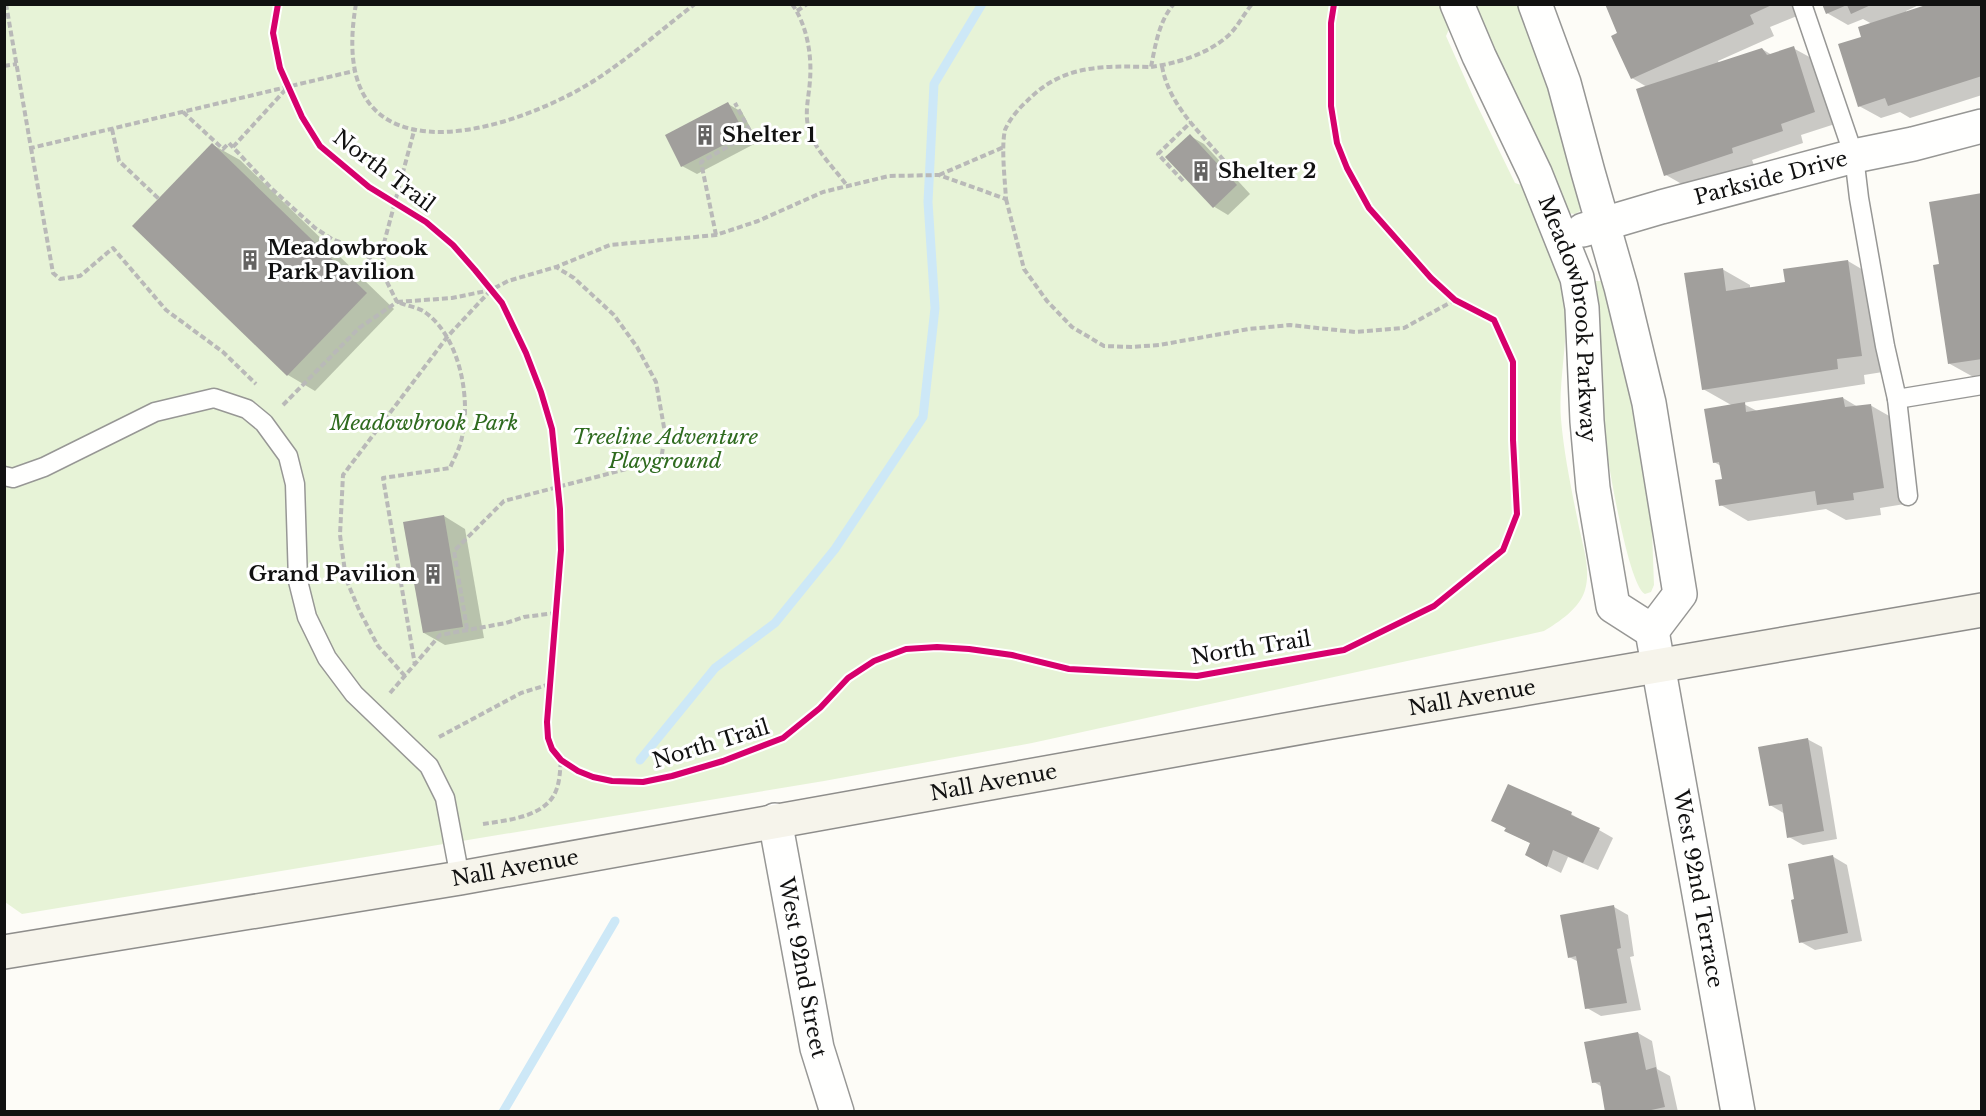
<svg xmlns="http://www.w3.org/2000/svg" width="1986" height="1116" font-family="'Libre Baskerville',serif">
<rect width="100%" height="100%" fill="#fdfcf7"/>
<g fill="#e7f3d7">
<path d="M5 5H1444L1450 27 1446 36 1475 101 1515 183 1531 188C1543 223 1561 264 1565 301 1569 340 1558 380 1561 419 1564 455 1572 492 1579 527 1583 547 1591 569 1585 590 1580 608 1559 622 1544 631L1032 743 824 781 22 914 5 902Z"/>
<polygon points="1469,5 1523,5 1583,203 1580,211 1575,214 1567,213"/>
<path d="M1594 281H1602L1633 387 1651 503 1654 585 1651 592 1645 594C1626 584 1602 428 1600 400 1596 360 1596 320 1594 281Z"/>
</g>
<g fill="#0003">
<polygon points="1606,4 1791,4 1797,16 1770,27 1774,36 1718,61 1719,63 1762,49 1772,55 1793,48 1815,60 1835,124 1801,135 1803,143 1752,160 1754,165 1687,187 1666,175 1647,87 1632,78 1619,34"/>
<polygon points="1824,4 1921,4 1906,11 1906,13 1982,4 1982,95 1910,118 1900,112 1881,118 1859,106 1863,38 1872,24 1863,19 1848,25 1827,13"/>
<polygon points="728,104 742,112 758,142 697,174 682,166"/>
<polygon points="1190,136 1204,144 1250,194 1228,215 1213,206"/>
<polygon points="213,145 240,160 394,309 315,391 288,375"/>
<polygon points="1982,195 1982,379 1977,379 1950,364 1940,265"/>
<polygon points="1848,261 1875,277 1889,371 1864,375 1865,384 1742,403 1757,411 1843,398 1858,407 1870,405 1898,421 1911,503 1880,508 1881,515 1846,520 1826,509 1748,521 1721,505 1723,480 1721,466 1714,462 1733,406 1703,389 1722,269 1750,285 1750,289 1786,284"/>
<polygon points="444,516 465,529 484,638 445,645 424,633"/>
<polygon points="1807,739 1822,747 1837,839 1803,845 1789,837 1785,814 1770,805"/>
<polygon points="1571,814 1613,838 1598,870 1568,857 1561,873 1541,863 1532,844 1506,831 1507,829 1493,820"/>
<polygon points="1832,856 1847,865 1862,941 1815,950 1801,942"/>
<polygon points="1614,907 1628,915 1634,956 1630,957 1641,1010 1601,1016 1587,1008 1579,962 1569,957"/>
<polygon points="1638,1033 1652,1041 1657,1069 1670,1076 1678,1112 1607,1112 1602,1087 1594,1082"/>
</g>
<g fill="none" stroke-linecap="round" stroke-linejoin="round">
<g stroke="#cde8f7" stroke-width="9">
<polyline points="640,760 715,668 775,623 835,549 923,417 935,308 928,202 934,84 982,4"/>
<polyline points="503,1112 615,921"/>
</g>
</g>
<g fill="#a19f9c">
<polygon points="1605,4 1774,4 1750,15 1754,24 1631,79 1611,36 1617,33"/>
<polygon points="1822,4 1873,4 1851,14 1847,5 1826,14"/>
<polygon points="1929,4 1982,4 1982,76 1888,106 1885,98 1858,107 1838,44 1861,37 1858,27"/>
<polygon points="1794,46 1815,112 1781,124 1783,131 1732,148 1733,153 1664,176 1636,89 1762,48 1767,55"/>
<polygon points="728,102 745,134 681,167 665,135"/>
<polygon points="1190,134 1237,185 1213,208 1165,157"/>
<polygon points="212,143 367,293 287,376 132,226"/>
<polygon points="1982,193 1982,359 1948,364 1933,265 1939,264 1929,202"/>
<polygon points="1848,260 1862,356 1837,359 1838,369 1702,390 1684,273 1723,268 1726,291 1785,282 1783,269"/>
<polygon points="1843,397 1845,407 1871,404 1884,488 1853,493 1854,500 1817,505 1815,491 1719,506 1715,480 1722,479 1719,462 1713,463 1704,409 1745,402 1746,412"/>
<polygon points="444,515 463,627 423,633 403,522"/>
<polygon points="1808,738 1824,831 1787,838 1782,804 1769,806 1758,747"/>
<polygon points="1508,784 1572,812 1571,815 1600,828 1583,863 1553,850 1547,867 1525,855 1530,843 1504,831 1506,828 1491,821"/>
<polygon points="1833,855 1848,933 1799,943 1791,900 1794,899 1788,864"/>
<polygon points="1614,905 1621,948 1617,949 1627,1003 1585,1009 1576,956 1568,958 1560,915"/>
<polygon points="1638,1032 1646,1070 1656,1067 1665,1107 1642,1112 1605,1112 1600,1082 1592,1083 1584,1042"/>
</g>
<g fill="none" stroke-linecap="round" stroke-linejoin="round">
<g stroke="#979795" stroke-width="21">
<g id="service">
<polyline points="1802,4 1854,156 1859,198 1885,346 1897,399 1908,496"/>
<polyline points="1897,399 1982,385"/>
<polyline points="4,476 13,478 44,467 155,412 214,398 247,409 264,423 288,456 295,484 298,581 307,617 327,658 354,694 429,766 445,798 460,878"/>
</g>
</g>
<g stroke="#979795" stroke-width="36">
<g id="minor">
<path id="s1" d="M1457 4 1479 56 1535 173 1577 278 1582 308 1587 421 1593 488 1613 606 1652 631 1738 1112"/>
<polyline points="1535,4 1564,83 1588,172 1621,287 1649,403 1680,594 1652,631"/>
<path id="s2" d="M1583 230 1661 207 1854 156 1913 144 1982 126"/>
<path id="s3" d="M775 820 817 1048 837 1112"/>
</g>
</g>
<g stroke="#8e8d8b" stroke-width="36">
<g id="secondary">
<path id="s4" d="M4 952 460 878 1325 723 1982 610"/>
</g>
</g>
<g stroke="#b9b9b8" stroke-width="4" stroke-dasharray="6 3" stroke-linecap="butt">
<polyline points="6,4 31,148 354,71"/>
<path d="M356 4C328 164 465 147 565 97 611 75 654 35 695 4"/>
<path d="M792 4C807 25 812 55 810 80 809 97 804 113 809 130 814 149 836 170 848 187"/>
<polyline points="797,11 807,4"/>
<polyline points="4,66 17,64"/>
<path d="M1162 66C1169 106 1201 133 1226 163"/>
<path d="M1151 67C1178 63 1208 54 1229 35 1238 26 1244 14 1252 4"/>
<polyline points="183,112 223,149 229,143 272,189 315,228 332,239 363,251 383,273"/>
<polyline points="112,129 119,161 159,199"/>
<polyline points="233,147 287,88"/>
<polyline points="31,148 53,273 60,279 80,276 113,248 166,310 223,352 256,384"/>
<polyline points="939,175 1004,147"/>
<polyline points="1183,181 1158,154 1191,122"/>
<polyline points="1006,199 1024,269 1047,301 1072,327 1104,346 1132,347 1159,345 1249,329 1290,325 1355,332 1404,328 1455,300"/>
<polyline points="716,235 701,162 751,133 735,103"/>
<path d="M397 302 452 298 491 290 508 281 556 267 610 245 716 235 758 221 823 192 889 176 939 175 1006 199C1005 181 1001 147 1005 130 1009 120 1019 108 1027 101 1063 64 1103 66 1151 67 1155 47 1159 20 1174 4"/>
<path d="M400 303C408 306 420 308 426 313 460 338 471 399 462 437 460 448 454 458 450 468L383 478 415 665"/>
<polyline points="283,405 359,328 397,302 383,274 384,243 414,131"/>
<polyline points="467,629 454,551 504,501 642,465 660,468 665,433 656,382 637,347 614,315 574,278 556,267"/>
<polyline points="405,676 378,646 360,612 346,579 340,535 343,475 448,336 490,291"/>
<polyline points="390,693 440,635 506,623 524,617 555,613"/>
<polyline points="439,737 521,693 550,684"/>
<path d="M483 824C508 820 548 817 557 788 560 779 560 769 561 760"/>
</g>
<use href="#service" stroke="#fffffe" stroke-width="18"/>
<use href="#minor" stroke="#fffffe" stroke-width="33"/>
<use href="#secondary" stroke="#f6f4eb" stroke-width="33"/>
<g stroke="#fff" stroke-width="10">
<polyline id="cycleway" points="278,4 273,33 280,68 302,117 320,146 369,187 426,222 453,245 475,270 502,303 526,353 541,392 552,429 560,509 561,550 547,722 548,738 552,749 561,760 578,771 593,777 612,781 643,782 672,776 723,761 783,738 820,708 848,678 874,661 906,649 937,647 969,649 1012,655 1069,669 1197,676 1344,650 1434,606 1503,550 1517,514 1513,440 1513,362 1494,320 1455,300 1431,278 1369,208 1347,168 1337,143 1331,106 1331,23 1334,4"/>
</g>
<use href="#cycleway" stroke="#d6006c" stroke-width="6"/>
</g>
<defs>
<g id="building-bare" transform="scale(1.62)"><path d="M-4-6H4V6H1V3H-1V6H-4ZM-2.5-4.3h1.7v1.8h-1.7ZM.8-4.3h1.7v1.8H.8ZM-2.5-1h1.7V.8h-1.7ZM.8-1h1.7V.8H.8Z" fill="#646362" stroke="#fff" stroke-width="2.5" paint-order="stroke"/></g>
</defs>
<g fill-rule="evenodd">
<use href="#building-bare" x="705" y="135"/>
<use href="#building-bare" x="1201" y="171"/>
<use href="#building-bare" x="250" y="260"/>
<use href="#building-bare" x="433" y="574"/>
</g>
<g text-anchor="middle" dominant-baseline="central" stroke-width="6" stroke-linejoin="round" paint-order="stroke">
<g font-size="21" font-weight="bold" fill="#111" stroke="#fff" text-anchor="start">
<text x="722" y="135">Shelter 1</text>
<text x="1218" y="171">Shelter 2</text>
<text x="267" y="248">Meadowbrook<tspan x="267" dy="24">Park Pavilion</tspan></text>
<text x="416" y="574" text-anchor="end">Grand Pavilion</text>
</g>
<g font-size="21" fill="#111" stroke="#fff">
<text transform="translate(384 171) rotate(37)">North Trail</text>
<text stroke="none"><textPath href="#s2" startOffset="195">Parkside Drive</textPath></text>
<text stroke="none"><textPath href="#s1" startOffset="338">Meadowbrook Parkway</textPath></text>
<text transform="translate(1251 648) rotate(-9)">North Trail</text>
<text stroke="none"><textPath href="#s4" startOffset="1490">Nall Avenue</textPath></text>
<text transform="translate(711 744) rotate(-17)">North Trail</text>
<text stroke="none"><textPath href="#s4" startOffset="1004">Nall Avenue</textPath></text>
<text stroke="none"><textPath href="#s4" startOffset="518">Nall Avenue</textPath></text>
<text stroke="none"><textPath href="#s1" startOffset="938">West 92nd Terrace</textPath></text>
<text stroke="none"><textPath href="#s3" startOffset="150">West 92nd Street</textPath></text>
</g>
<g font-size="21" font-style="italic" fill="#2f6b1f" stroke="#fff">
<text x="424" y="423">Meadowbrook Park</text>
<text x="665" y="437">Treeline Adventure<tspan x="665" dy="24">Playground</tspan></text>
</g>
</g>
<rect width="1986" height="1116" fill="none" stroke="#111111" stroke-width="12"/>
</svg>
